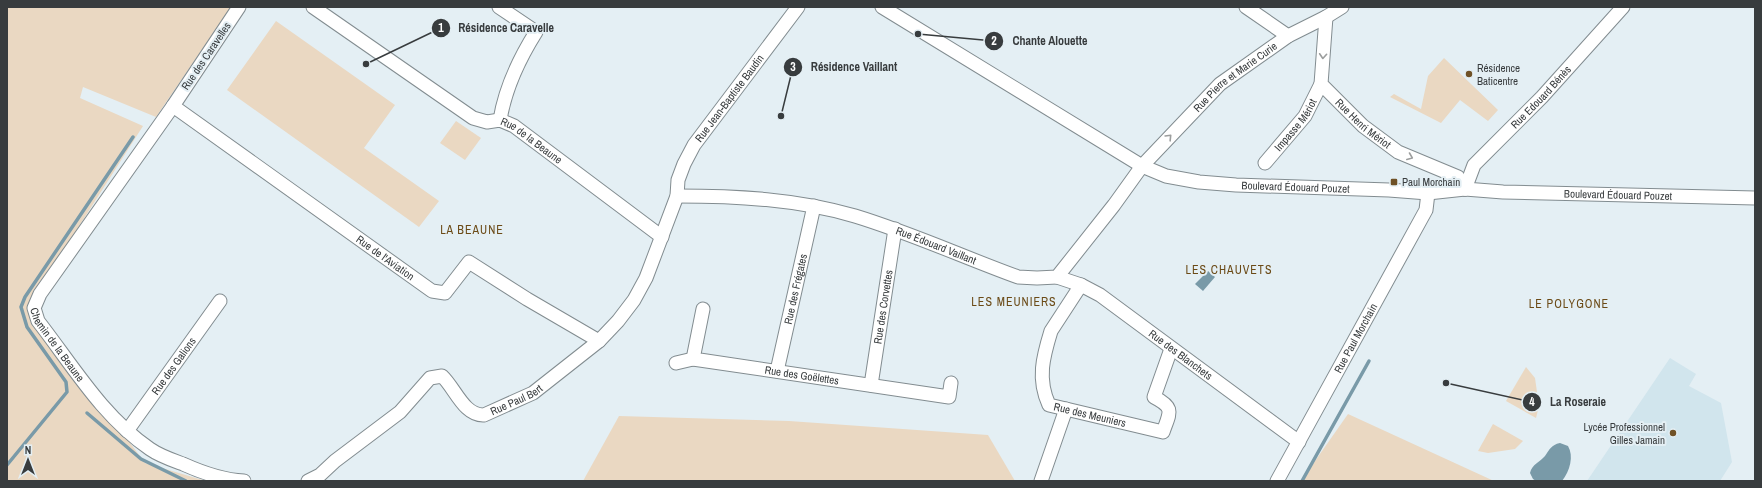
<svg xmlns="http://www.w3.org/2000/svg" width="1762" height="488" font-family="'Archivo Narrow',sans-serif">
<rect width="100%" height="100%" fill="#e4eff4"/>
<polygon fill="#d1e5ed" points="1670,358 1696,374 1689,386 1721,403 1732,462 1720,481 1587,481"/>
<g fill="#ead8c2">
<polygon points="7,7 231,7 156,117 83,87 80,98 143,126 28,306 145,463 206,481 7,481"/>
<polygon points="276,21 395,105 364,148 439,201 419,227 227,90"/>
<polygon points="1444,58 1498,110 1488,121 1460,100 1441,123 1390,97 1394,94 1421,109 1428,76"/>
<polygon points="456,121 481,138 465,160 440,143"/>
<polygon points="1526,367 1535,378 1539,406 1536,418 1506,401"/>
<polygon points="1348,414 1494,481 1301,481"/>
<polygon points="619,416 789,421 988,435 1015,481 583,481"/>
<polygon points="1493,424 1523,441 1515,449 1488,453 1478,451"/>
</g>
<g fill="#799aa8">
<polygon points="1208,271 1215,277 1203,291 1195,284"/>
<path d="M1560 443 1568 446C1574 456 1570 471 1562 481H1536L1533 479 1530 473C1532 464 1540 462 1545 456 1550 449 1551 445 1560 443Z"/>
</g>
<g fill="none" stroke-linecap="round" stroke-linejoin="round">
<g stroke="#799aa8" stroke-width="3.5">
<polyline points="87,413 141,459 186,481"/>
<polyline points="7,465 67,392 66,382 27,327 21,307 25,297 133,137"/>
<polyline points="1302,481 1369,361"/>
</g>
<g stroke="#828c90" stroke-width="15">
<g id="minor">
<path id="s1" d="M239 7 173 106 40 294 34 308 38 321C73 366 102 416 150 449 160 456 172 460 183 464 203 473 222 480 244 481"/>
<path id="s2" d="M313 7 473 118 487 122 500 120 514 126 662 237"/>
<path d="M499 7 536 32C519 59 505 89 500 120"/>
<path id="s3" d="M882 7 1142 166 1166 176 1199 182 1236 185 1389 190 1428 193 1465 189 1503 192 1755 198"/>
<polyline points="1246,7 1288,36"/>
<path id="s4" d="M1326 17 1321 84 1363 126 1398 152 1458 177 1465 189"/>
<path id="s5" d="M173 106 432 291 445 293 469 262 527 299 599 341"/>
<path id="s6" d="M1265 163 1305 116 1321 84"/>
<path id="s7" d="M1465 189 1474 165 1542 97 1623 7"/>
<path id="s8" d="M677 196C737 196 797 199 855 216 911 233 963 257 1018 277L1037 278 1057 277 1114 205 1142 166 1220 84 1288 36 1326 17 1342 7"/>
<path id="s9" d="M1057 277 1081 285 1100 295 1299 442"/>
<path id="s10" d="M1081 285 1051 331C1043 357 1037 379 1049 405L1163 432C1170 412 1175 408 1154 397L1171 349"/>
<path id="s11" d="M703 309 693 359 949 397 951 383"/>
<polyline points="676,363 693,359"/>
<path id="s12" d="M777 371 814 206"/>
<path id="s13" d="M871 385 895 229"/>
<path id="s14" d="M127 431 220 301"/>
<path id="s15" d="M308 481 320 475 335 461 400 412 430 378 442 376C455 388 464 416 484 415L533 393 599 341 618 321 634 300 646 278 677 196 678 180 684 164 694 145 798 7"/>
<polyline points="1041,481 1066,409"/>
<path id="s16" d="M1277 481 1426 210 1428 193"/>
</g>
</g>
<use href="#minor" stroke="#fff" stroke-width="13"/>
</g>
<defs><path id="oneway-chevron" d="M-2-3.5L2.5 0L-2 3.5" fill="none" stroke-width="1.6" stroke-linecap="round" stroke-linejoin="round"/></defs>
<g stroke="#9c9e9e">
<use href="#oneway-chevron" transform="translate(1323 56) rotate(94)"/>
<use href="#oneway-chevron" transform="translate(1169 137) rotate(-46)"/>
<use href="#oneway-chevron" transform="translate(1410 157) rotate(22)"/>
</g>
<g fill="#6f5126" stroke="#e4eff4" stroke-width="1.5">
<circle cx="1469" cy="74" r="4"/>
<rect x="1390" y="178" width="8" height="8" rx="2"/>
<circle cx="1673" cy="433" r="4"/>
</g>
<g text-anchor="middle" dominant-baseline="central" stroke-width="4" stroke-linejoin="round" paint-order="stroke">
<g font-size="11" fill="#383c3e" stroke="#e4eff4">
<text transform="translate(206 56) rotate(-56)">Rue des Caravelles</text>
<text stroke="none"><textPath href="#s8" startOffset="662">Rue Pierre et Marie Curie</textPath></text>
<text stroke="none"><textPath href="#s7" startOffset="121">Rue Edouard Bénès</textPath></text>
<text stroke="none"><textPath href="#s15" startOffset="650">Rue Jean-Baptiste Baudin</textPath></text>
<text stroke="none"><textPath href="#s4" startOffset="125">Rue Henri Mériot</textPath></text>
<text stroke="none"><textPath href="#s6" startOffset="49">Impasse Mériot</textPath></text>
<text stroke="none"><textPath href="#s2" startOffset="260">Rue de la Beaune</textPath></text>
<text stroke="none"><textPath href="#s3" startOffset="461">Boulevard Édouard Pouzet</textPath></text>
<text stroke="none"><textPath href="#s3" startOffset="784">Boulevard Édouard Pouzet</textPath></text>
<text stroke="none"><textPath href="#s8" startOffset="266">Rue Édouard Vaillant</textPath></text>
<text stroke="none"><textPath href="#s5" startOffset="261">Rue de l'Aviation</textPath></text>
<text stroke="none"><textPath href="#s12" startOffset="84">Rue des Frégates</textPath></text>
<text stroke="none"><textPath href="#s13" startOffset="79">Rue des Corvettes</textPath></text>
<text stroke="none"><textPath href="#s16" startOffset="163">Rue Paul Morchain</textPath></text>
<text stroke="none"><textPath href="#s1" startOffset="408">Chemin de la Beaune</textPath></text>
<text stroke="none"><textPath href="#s9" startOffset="147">Rue des Blanchets</textPath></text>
<text stroke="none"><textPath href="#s14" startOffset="80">Rue des Galions</textPath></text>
<text stroke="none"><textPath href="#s11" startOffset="161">Rue des Goëlettes</textPath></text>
<text stroke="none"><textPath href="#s15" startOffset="268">Rue Paul Bert</textPath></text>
<text stroke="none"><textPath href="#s10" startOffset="173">Rue des Meuniers</textPath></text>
</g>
<g font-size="11" fill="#383c3e" stroke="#e4eff4" text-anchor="start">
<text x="1477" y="68">Résidence<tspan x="1477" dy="13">Baticentre</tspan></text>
<text x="1402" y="182">Paul Morchain</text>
<text x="1665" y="427" text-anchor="end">Lycée Professionnel<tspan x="1665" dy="13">Gilles Jamain</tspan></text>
</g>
<g font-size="12" letter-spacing="1" fill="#6b4a16" stroke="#e4eff4">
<text x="472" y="230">LA BEAUNE</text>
<text x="1229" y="270">LES CHAUVETS</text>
<text x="1014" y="302">LES MEUNIERS</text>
<text x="1569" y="304">LE POLYGONE</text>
</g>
</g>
<path fill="none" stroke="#383c3e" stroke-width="1.5" d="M366 64L441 28M918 34L994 41M781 116L793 67M1446 383L1532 402"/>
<g fill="#383c3e" stroke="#e4eff4" stroke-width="1.5">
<circle cx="366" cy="64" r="4"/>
<circle cx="918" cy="34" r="4"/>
<circle cx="781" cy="116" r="4"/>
<circle cx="1446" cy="383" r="4"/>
<circle cx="441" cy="28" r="10"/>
<circle cx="994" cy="41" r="10"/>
<circle cx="793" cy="67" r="10"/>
<circle cx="1532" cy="402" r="10"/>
</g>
<g font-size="12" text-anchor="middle" font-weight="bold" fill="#fff">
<text x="441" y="32">1</text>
<text x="994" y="45">2</text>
<text x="793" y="71">3</text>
<text x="1532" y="406">4</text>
</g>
<g font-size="12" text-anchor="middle" font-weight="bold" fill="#383c3e" stroke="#e4eff4" stroke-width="4" stroke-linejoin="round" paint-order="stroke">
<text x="506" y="32">Résidence Caravelle</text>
<text x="1050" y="45">Chante Alouette</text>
<text x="854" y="71">Résidence Vaillant</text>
<text x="1578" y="406">La Roseraie</text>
</g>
<rect width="1762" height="488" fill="none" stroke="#383c3e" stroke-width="16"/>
<g transform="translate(28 460)" stroke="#e4eff4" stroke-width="3" paint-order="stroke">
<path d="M0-3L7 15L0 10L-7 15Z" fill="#383c3e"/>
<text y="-6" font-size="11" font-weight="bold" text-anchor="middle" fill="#383c3e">N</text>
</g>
</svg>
